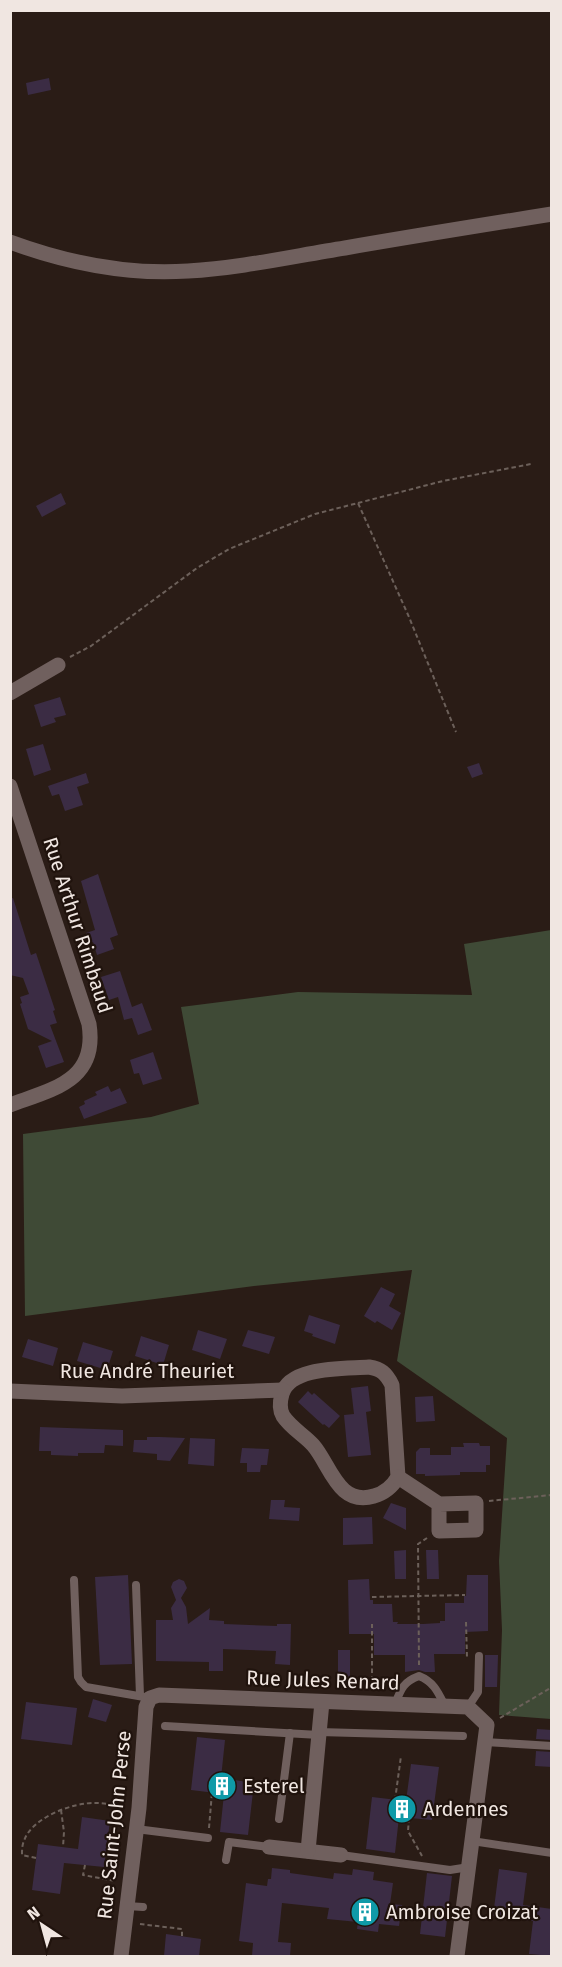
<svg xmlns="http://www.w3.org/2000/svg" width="562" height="1967" font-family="'Fira Sans',sans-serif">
<rect width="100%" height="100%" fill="#2a1c16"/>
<polygon fill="#3f4a36" points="551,930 552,930 551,1719 499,1715 502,1630 499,1561 507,1438 397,1361 412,1270 254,1286 25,1316 23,1134 151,1117 199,1104 181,1007 298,992 472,995 464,944"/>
<g fill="#3b2c44">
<polygon points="49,78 51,90 28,95 26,83"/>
<polygon points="61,493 66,504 42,517 36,506"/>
<polygon points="60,697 66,715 54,718 56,722 41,727 34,705"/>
<polygon points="43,744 51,770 34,776 26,749"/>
<polygon points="479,763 483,774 472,778 467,767"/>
<polygon points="86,773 89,783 77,787 83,805 65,811 59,794 52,796 48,786"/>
<polygon points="98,874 118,935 110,938 114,949 97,955 93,942 90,943 86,933 95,930 81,881"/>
<polygon points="13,898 31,955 36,953 55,1010 53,1011 57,1023 50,1025 64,1062 46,1068 38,1046 52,1041 28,1029 20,1004 22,1003 20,997 29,994 23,978 10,975 10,899"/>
<polygon points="120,971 132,1007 142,1003 152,1030 138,1035 132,1018 124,1020 118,997 109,1000 101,977"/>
<polygon points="153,1052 162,1079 143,1085 139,1073 134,1074 130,1060"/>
<polygon points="108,1086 111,1092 120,1088 127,1103 84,1119 79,1107 85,1104 84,1101 97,1095 95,1092"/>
<polygon points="381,1287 395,1294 389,1306 401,1313 392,1330 377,1321 375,1323 364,1316"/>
<polygon points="309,1315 340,1325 335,1344 312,1336 313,1334 304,1331"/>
<polygon points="198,1330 227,1339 220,1359 192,1350"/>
<polygon points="248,1330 275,1337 269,1354 242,1346"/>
<polygon points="141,1336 169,1345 163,1365 135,1356"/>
<polygon points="28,1339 58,1348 53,1366 22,1357"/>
<polygon points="83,1342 113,1351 107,1370 77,1361"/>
<polygon points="368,1386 371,1411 366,1412 371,1455 348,1457 344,1415 354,1414 351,1388"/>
<polygon points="308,1391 312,1395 314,1393 340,1416 329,1428 324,1424 323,1425 298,1402"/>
<polygon points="433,1396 435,1421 416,1422 415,1397"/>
<polygon points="40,1427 123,1430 123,1446 105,1445 104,1453 78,1453 78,1456 51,1455 51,1451 39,1451"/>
<polygon points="147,1437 160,1437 185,1438 170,1461 157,1460 157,1454 133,1452 134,1440 147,1440"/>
<polygon points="190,1438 215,1439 214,1466 188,1464"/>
<polygon points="463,1443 479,1443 480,1446 490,1446 490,1465 486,1465 486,1472 460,1472 460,1475 425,1476 425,1474 416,1474 416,1452 420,1448 430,1448 430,1455 451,1455 451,1447 464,1447"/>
<polygon points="242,1448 269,1449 267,1465 261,1465 260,1472 247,1472 247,1463 240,1463"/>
<polygon points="271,1500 285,1500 284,1507 300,1508 299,1521 269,1519"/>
<polygon points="391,1503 406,1508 406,1530 383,1518"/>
<polygon points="372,1517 373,1544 343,1545 343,1518"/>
<polygon points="406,1550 406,1579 395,1579 394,1551"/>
<polygon points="426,1550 438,1550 439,1579 427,1579"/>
<polygon points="128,1575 132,1664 100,1665 95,1577"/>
<polygon points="467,1575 488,1575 488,1631 465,1632 465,1654 434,1654 435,1672 425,1672 419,1670 405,1672 405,1655 374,1655 374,1634 349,1634 348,1580 369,1579 370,1600 373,1600 373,1604 392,1604 393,1622 398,1622 397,1624 423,1624 440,1623 440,1621 445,1621 445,1603 464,1603 464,1596 466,1596"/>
<polygon points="179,1579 184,1581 187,1588 181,1598 186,1607 188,1624 210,1608 209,1620 224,1621 224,1624 277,1626 277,1624 291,1624 290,1665 275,1664 276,1651 223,1649 223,1671 209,1671 209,1662 156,1661 156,1620 173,1620 171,1608 176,1600 171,1587 173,1582"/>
<polygon points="338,1650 350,1650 350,1682 338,1683"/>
<polygon points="485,1655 498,1655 497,1687 485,1687"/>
<polygon points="93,1699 112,1705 106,1722 88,1717"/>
<polygon points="26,1702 77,1708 72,1745 21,1739"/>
<polygon points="537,1729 552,1730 552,1740 536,1739"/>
<polygon points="197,1737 225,1740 221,1778 254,1783 248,1835 220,1832 224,1794 191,1790"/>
<polygon points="536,1751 552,1752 552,1767 535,1766"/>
<polygon points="411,1764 439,1767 432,1820 399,1817 395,1853 366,1849 372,1797 406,1801"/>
<polygon points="82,1817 110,1821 104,1867 64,1863 60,1894 32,1890 38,1844 78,1849"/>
<polygon points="272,1868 290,1870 290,1873 333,1879 334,1873 352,1875 353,1869 374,1872 373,1880 393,1883 390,1904 402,1905 399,1926 379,1924 378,1932 357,1929 358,1922 327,1919 329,1908 282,1903 278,1942 291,1943 290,1956 252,1956 253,1943 239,1941 246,1883 267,1886 268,1879 271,1879"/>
<polygon points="499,1869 527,1873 523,1905 552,1909 552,1956 529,1954 533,1921 493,1916"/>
<polygon points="427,1873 452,1876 445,1937 420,1934"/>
<polygon points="166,1934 201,1939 199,1956 164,1956"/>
</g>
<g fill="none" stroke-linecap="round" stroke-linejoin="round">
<g stroke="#6c605a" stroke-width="2" stroke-dasharray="4.5 3" stroke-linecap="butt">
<polyline points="10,11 11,10"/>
<polyline points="358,503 443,481 531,464"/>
<polyline points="70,657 91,646 197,568 229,549 315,514 358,503 409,617 456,732"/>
<polyline points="489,1501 552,1495"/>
<polyline points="372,1597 465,1595"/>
<polyline points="466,1622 467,1658"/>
<polyline points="419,1665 418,1544 427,1538"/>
<polyline points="372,1688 372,1624"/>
<polyline points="500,1718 552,1687"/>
<polyline points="395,1800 401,1756"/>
<polyline points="61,1810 64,1832 63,1847"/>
<polyline points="409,1818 408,1831 422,1856"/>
<polyline points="209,1828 212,1792"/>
<path d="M36 1858 22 1855C22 1850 22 1845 24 1841 31 1818 73 1802 96 1803 105 1803 115 1805 124 1806"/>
<polyline points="85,1865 83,1875 115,1881"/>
<polyline points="140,1924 182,1929 182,1936"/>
</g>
<g stroke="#70605e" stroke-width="8">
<polyline points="74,1580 78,1677 81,1682 86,1687 150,1698"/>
<polyline points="136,1585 140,1696"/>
<path d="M395 1704C401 1689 403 1682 419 1676 434 1682 438 1692 445 1706"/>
<polyline points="468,1707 478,1692 479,1656"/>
<polyline points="165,1726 319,1735"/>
<polyline points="319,1732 463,1736"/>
<polyline points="485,1742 552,1746"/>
<polyline points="279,1819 290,1733"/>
<polyline points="136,1829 208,1838"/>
<polyline points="472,1841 552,1853"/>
<polyline points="341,1855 450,1870 469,1867"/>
<polyline points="226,1860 229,1842 269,1847"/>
<polyline points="127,1906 143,1907"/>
</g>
<g stroke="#70605e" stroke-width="15">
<path d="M10 242C67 263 128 275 188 271 241 268 294 256 345 248 414 236 483 225 552 214"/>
<polyline points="10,693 58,665"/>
<path d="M10 786 89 1024C98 1081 53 1089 10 1105"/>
<path d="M369 1367C381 1369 386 1373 392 1385L398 1477C392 1487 385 1493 374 1496 338 1507 330 1464 313 1445 304 1435 291 1428 283 1416 279 1409 280 1401 282 1394 290 1366 344 1369 369 1367Z"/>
<polyline points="10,1391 122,1396 283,1390"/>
<polyline points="398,1477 439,1504 476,1503 476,1530 439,1531 439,1504"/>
<polyline points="269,1847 341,1855"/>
<polyline points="308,1851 322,1702"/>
<polyline points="121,1956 139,1808 146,1707 150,1698 159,1695 468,1707 487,1725 457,1956"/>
</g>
</g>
<defs>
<g id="building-disc" transform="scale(1.5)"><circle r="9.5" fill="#0f9aa8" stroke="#20130d"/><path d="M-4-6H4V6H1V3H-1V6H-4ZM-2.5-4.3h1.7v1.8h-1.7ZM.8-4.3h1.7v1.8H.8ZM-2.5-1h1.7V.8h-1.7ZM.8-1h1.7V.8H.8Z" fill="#fff"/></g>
</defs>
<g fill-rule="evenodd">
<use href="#building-disc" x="222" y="1786"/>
<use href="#building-disc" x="402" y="1809"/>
<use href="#building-disc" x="365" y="1912"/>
</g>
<g text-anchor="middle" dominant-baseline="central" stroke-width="4.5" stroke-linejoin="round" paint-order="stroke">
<g font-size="20" fill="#f0e6e1" stroke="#20130d">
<text transform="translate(78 925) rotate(72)">Rue Arthur Rimbaud</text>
<text x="147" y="1371">Rue André Theuriet</text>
<text transform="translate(323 1680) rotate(2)">Rue Jules Renard</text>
<text transform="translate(114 1825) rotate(-84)">Rue Saint-John Perse</text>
</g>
<g font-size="20" fill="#f0e6e1" stroke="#20130d" text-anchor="start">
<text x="243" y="1786">Esterel</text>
<text x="423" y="1809">Ardennes</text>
<text x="386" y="1912">Ambroise Croizat</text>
</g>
</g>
<rect width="562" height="1967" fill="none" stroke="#f0e6e1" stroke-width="24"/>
<g transform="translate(42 1925) rotate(324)" stroke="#20130d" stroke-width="4.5" paint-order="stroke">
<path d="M0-4.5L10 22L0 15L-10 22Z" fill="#f0e6e1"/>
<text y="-9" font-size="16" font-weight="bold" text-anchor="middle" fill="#f0e6e1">N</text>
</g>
</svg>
